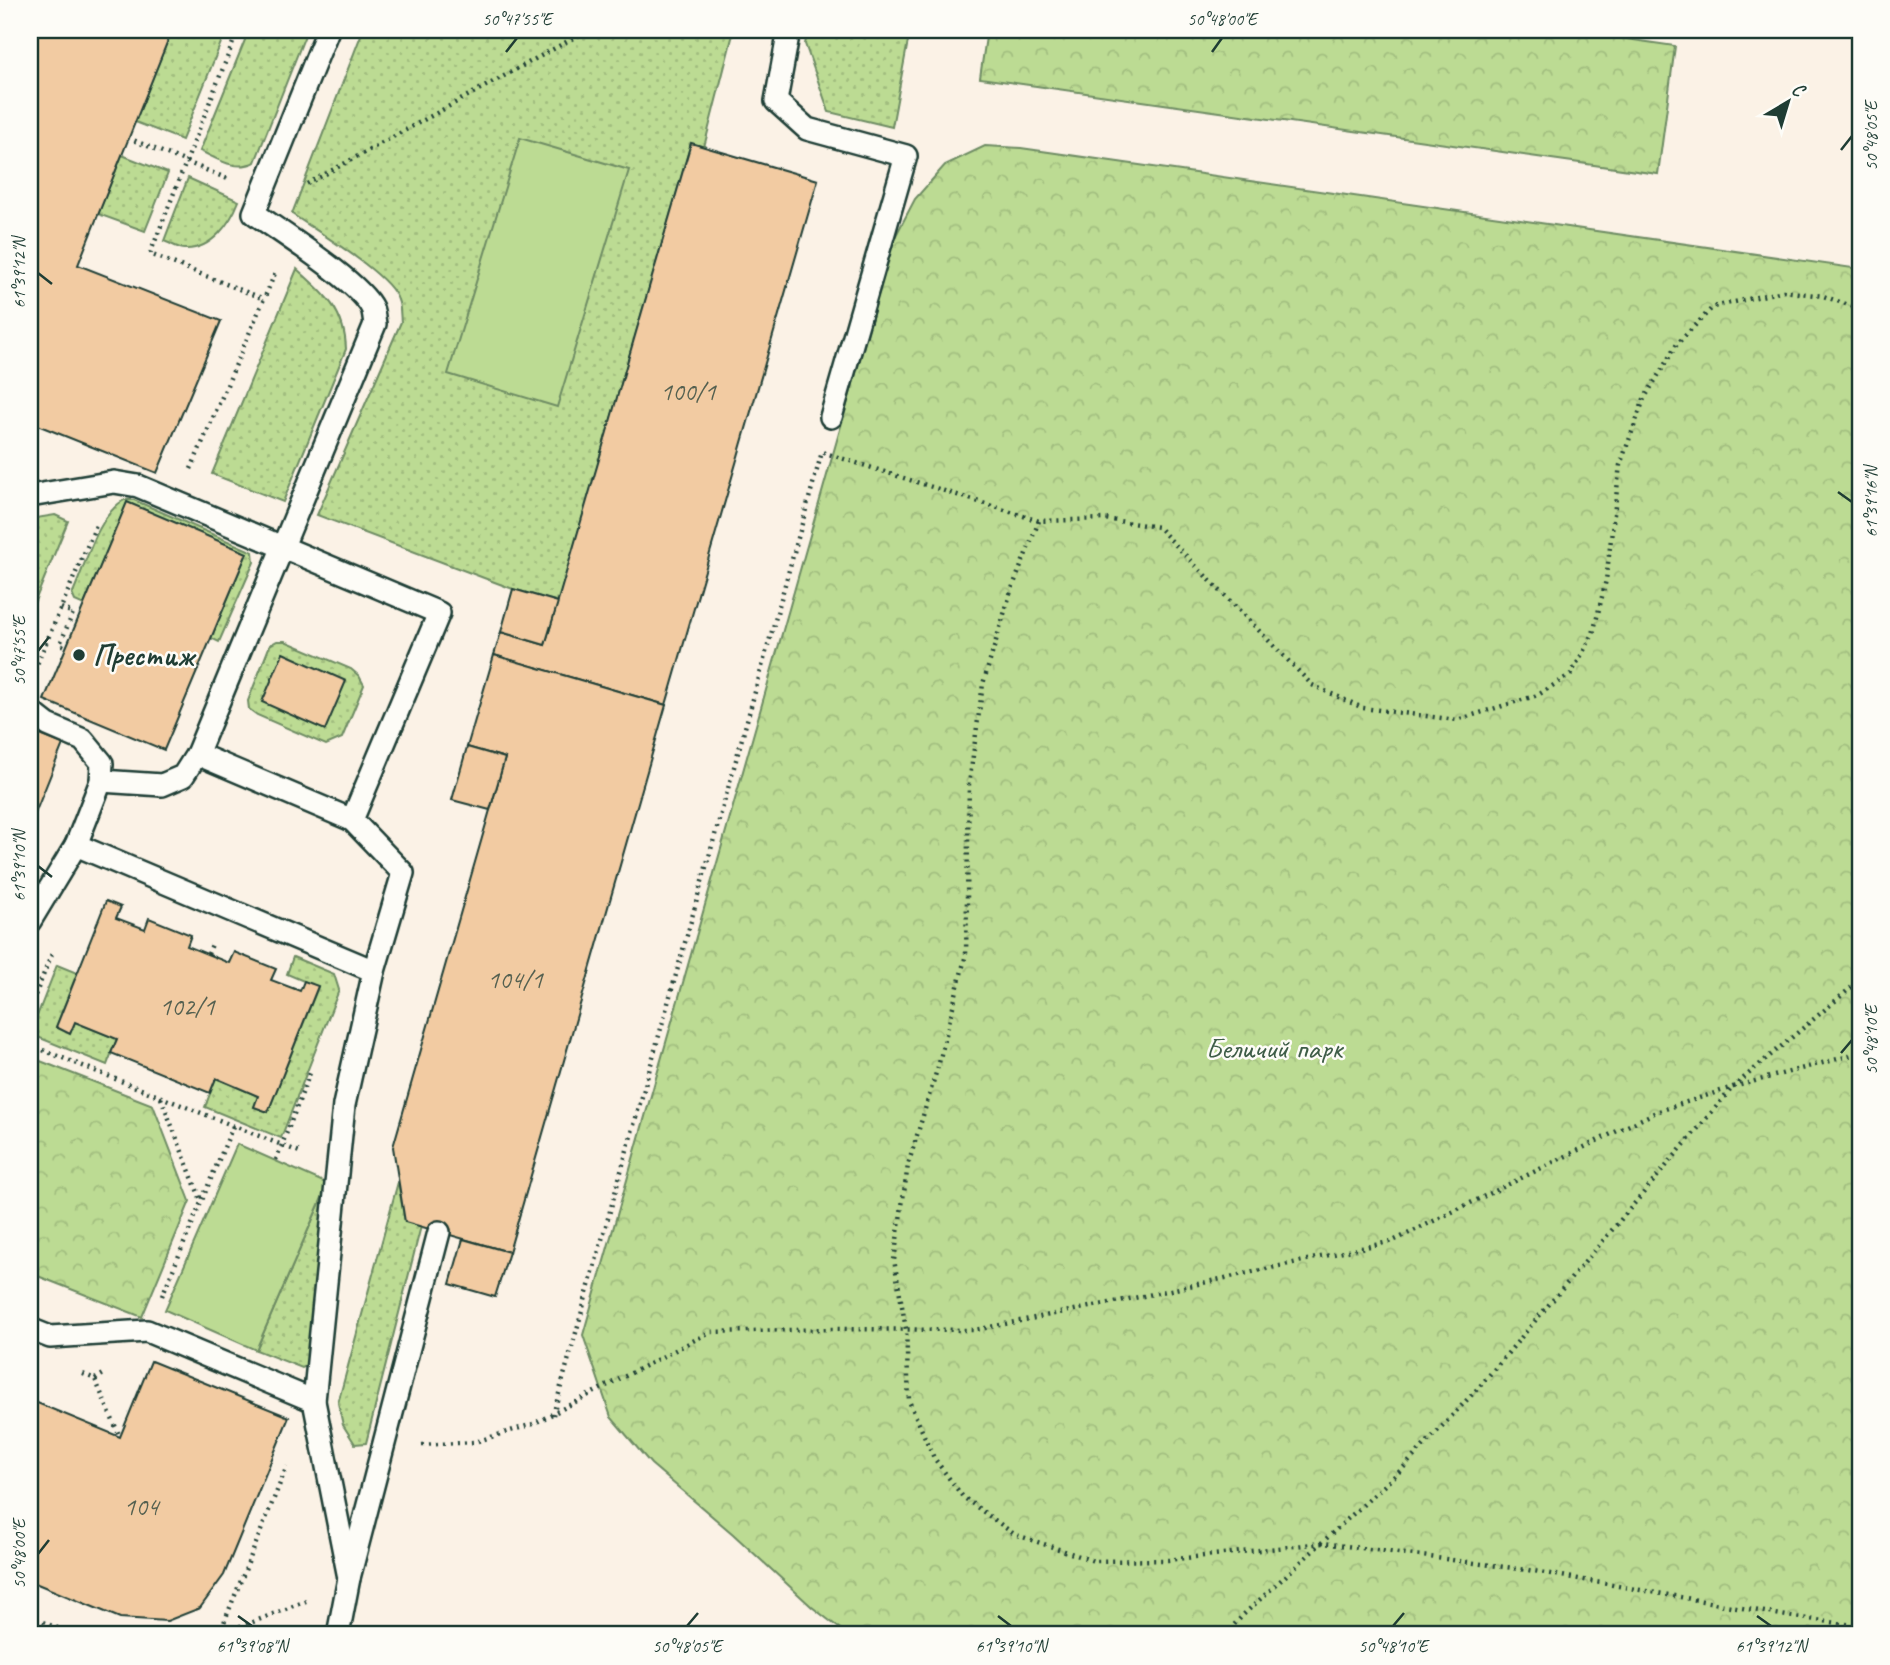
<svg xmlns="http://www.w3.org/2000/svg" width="1890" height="1665" font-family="Caveat,sans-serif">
<defs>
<pattern id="grass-dots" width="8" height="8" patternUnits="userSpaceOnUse" patternTransform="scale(1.75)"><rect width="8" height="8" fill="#bcdb93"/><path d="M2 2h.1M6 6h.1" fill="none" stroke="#a1bd7f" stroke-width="1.8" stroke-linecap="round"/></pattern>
<pattern id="park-crowns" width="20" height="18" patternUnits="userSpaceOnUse" patternTransform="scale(1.75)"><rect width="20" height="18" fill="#bcdb93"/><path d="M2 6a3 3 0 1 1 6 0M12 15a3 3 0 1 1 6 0" fill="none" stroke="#a1bd7f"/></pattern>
</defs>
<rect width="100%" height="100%" fill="#fbf2e6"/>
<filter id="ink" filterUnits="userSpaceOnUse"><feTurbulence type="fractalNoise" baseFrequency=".0143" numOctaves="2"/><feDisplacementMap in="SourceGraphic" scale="14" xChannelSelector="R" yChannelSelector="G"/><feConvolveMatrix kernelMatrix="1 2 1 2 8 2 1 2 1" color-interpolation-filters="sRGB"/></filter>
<g filter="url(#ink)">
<g fill="url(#grass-dots)" stroke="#6e8c64" stroke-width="2">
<polygon points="172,30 226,30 182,140 135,122"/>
<path d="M249 30H307L255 162C236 172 218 159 200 151Z"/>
<path d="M363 30H734L704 147 691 143 558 602 513 589 317 515 401 322C400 315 401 307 398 300 390 274 316 231 292 214Z"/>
<polygon points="808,30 910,30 892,127 829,112 805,44"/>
<polygon points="122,155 168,173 145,231 98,214"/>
<path d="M188 178 239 201C231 222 212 250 185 249 179 249 170 243 164 241Z"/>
<path d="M297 269C324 293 345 310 346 349L283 502 212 474Z"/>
<path d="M124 500H134L253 552 254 562 219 642 211 638 247 553 127 503 84 605 75 601 72 594 74 590C86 563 98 515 124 500Z"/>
<polygon points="55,515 68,521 30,613 30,519"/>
<polygon points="277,641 285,641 351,669 359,676 364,685 342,738 326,745 257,715 249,709 248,701 270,645"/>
<polygon points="293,957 334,974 339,990 281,1138 205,1107 216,1078 258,1096 254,1107 268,1112 318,987 287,974"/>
<polygon points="57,965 77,973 56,1027 70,1034 75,1022 117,1039 107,1065 30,1034"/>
<polygon points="398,1182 405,1222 421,1226 366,1443 355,1444 343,1425 338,1403"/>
<polygon points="328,1184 308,1365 302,1368 256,1350"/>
</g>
<g fill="url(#park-crowns)" stroke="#6e8c64" stroke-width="2">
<polygon points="987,30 1564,30 1675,46 1658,174 980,78"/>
<polygon points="985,146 1021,148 1860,269 1860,1635 848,1635 812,1607 733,1534 651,1464 611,1417 583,1335 894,239 915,199 945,165"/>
<polygon points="30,1057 153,1105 190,1201 142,1317 30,1273"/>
</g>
<g fill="#bcdb93" stroke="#6e8c64" stroke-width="2">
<polygon points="520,138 629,170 557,407 448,374"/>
<polygon points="237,1144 328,1184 256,1350 165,1310"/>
</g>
<g fill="#f2cba2" stroke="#1f3d34" stroke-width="2">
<polygon points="30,30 172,30 78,265 221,321 157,473 30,422"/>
<polygon points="691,143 818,180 666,705 494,655 501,632 545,645"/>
<polygon points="127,502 247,553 164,750 44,700"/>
<polygon points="513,589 558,602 545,645 501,632"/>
<polygon points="283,653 346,681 325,730 262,702"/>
<polygon points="494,655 666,705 509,1252 405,1222 393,1147 505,758 467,747"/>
<polygon points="30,731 63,744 30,826"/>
<polygon points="467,747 505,758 490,810 452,800"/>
<polygon points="106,901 121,907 116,918 145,929 149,918 191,935 187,946 229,963 234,952 276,969 271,980 300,991 304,981 318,986 268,1112 254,1107 258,1096 216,1078 210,1093 111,1053 117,1039 75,1022 70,1034 56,1027"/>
<polygon points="463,1239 509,1252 495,1297 450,1284"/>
<polygon points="151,1361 289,1417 224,1575 200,1608 167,1621 120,1618 30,1581 30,1400 120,1437"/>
</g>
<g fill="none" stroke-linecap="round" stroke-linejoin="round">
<g stroke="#1f3d34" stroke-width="26">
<g id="lane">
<polyline points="789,30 776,101 807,129 906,156 831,417"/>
<path d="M30 496 114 482 138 486 439 613 352 820 197 754 375 324C374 319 374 313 372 308 360 282 280 232 254 213L328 30"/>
<polyline points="30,711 48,725 83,740 102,763 101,781 76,845 374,971"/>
<polyline points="101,781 162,785 183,776 197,754"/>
<polyline points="30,921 76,845"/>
<polyline points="30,1329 50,1337 147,1331 314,1401"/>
<polyline points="349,1578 314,1401 344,1105 374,971 403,873 352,820"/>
<polyline points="338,1635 349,1578 439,1232"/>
</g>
</g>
<g stroke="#1f3d34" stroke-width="4.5" stroke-dasharray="2 5" stroke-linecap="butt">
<polyline points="238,30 150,254 264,299"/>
<polyline points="128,138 228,179"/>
<polyline points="307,184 588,30"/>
<polyline points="191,469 276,271"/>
<polyline points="1039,521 1011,591 983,684 969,784 966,954 939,1063 908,1165 894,1260 906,1329 909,1401 934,1458 963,1497 1014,1534 1094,1561 1168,1560 1323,1543 1528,1570 1787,1616 1860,1626"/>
<polyline points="61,608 73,613 60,644 66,647"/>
<polyline points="32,676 97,523"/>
<polyline points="208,954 213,942"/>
<polyline points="30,1008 53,951"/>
<polyline points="30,1045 302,1153"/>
<polyline points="161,1098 201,1200"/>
<polyline points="276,1160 310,1073"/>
<polyline points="162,1296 233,1126"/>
<polyline points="83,1374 95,1379 120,1437"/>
<polyline points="95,1379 107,1372"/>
<polyline points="553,1415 822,452 1039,521 1105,519 1158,527 1312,685 1363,708 1457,720 1538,695 1571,674 1593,634 1606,580 1620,465 1644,399 1677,344 1713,307 1783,291 1823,296 1860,309"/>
<polyline points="422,1445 475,1442 533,1424 710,1332 831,1329 975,1330 1139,1297 1393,1241 1656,1112 1733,1087 1860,980"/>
<polyline points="30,1617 75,1635"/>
<polyline points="219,1635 287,1466"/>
<polyline points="220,1635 306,1601"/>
<polyline points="1225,1635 1243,1615 1401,1470 1480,1386 1733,1087 1860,1053"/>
</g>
<use href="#lane" stroke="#fdfcf7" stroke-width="21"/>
</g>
</g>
<path fill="none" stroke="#1f3d34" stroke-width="2.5" d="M506 52 517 38M1212 52 1222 38M1841 150 1852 136M38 273 52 284M1838 492 1852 502M38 651 49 637M38 866 52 877M1841 1053 1852 1040M38 1554 49 1540M238 1616 252 1626M998 1616 1011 1626M1757 1616 1771 1626M687 1626 698 1613M1393 1626 1404 1613"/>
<circle fill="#1f3d34" stroke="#fdfcf7" stroke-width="2.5" cx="79" cy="655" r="7"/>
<g text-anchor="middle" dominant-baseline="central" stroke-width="5" stroke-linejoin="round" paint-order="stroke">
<g font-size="26" fill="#546050">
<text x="688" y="391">100/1</text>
<text x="515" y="979">104/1</text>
<text x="187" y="1006">102/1</text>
<text x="141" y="1506">104</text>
</g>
<g font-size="30" font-weight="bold" fill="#1f3d34" stroke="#fdfcf7" text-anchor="start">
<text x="93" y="655">Престиж</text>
</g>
<g font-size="30" fill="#3e5d47" stroke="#fdfcf7">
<text x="1274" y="1048">Беличий парк</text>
</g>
</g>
<rect width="1890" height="1665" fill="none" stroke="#fdfcf7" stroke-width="77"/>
<g transform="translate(1788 102) rotate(38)" stroke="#fdfcf7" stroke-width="5" paint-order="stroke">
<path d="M0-5L12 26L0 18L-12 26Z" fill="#1f3d34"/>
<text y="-10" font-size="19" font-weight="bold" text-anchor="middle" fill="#1f3d34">С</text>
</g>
<rect x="38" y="38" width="1814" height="1588" fill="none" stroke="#1f3d34" stroke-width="2.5"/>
<g font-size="18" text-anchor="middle" fill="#1f3d34">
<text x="517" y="25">50°47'55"E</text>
<text x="1222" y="25">50°48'00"E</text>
<text transform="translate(1871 136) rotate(-90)" y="6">50°48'05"E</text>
<text transform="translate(19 273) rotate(-90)" y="6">61°39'12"N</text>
<text transform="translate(1871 502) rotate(-90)" y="6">61°39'16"N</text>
<text transform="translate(19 651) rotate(-90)" y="6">50°47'55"E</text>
<text transform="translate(19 866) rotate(-90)" y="6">61°39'10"N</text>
<text transform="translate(1871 1040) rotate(-90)" y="6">50°48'10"E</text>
<text transform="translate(19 1554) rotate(-90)" y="6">50°48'00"E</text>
<text x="252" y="1652">61°39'08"N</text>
<text x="687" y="1652">50°48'05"E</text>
<text x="1011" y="1652">61°39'10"N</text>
<text x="1393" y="1652">50°48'10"E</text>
<text x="1771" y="1652">61°39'12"N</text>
</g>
</svg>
